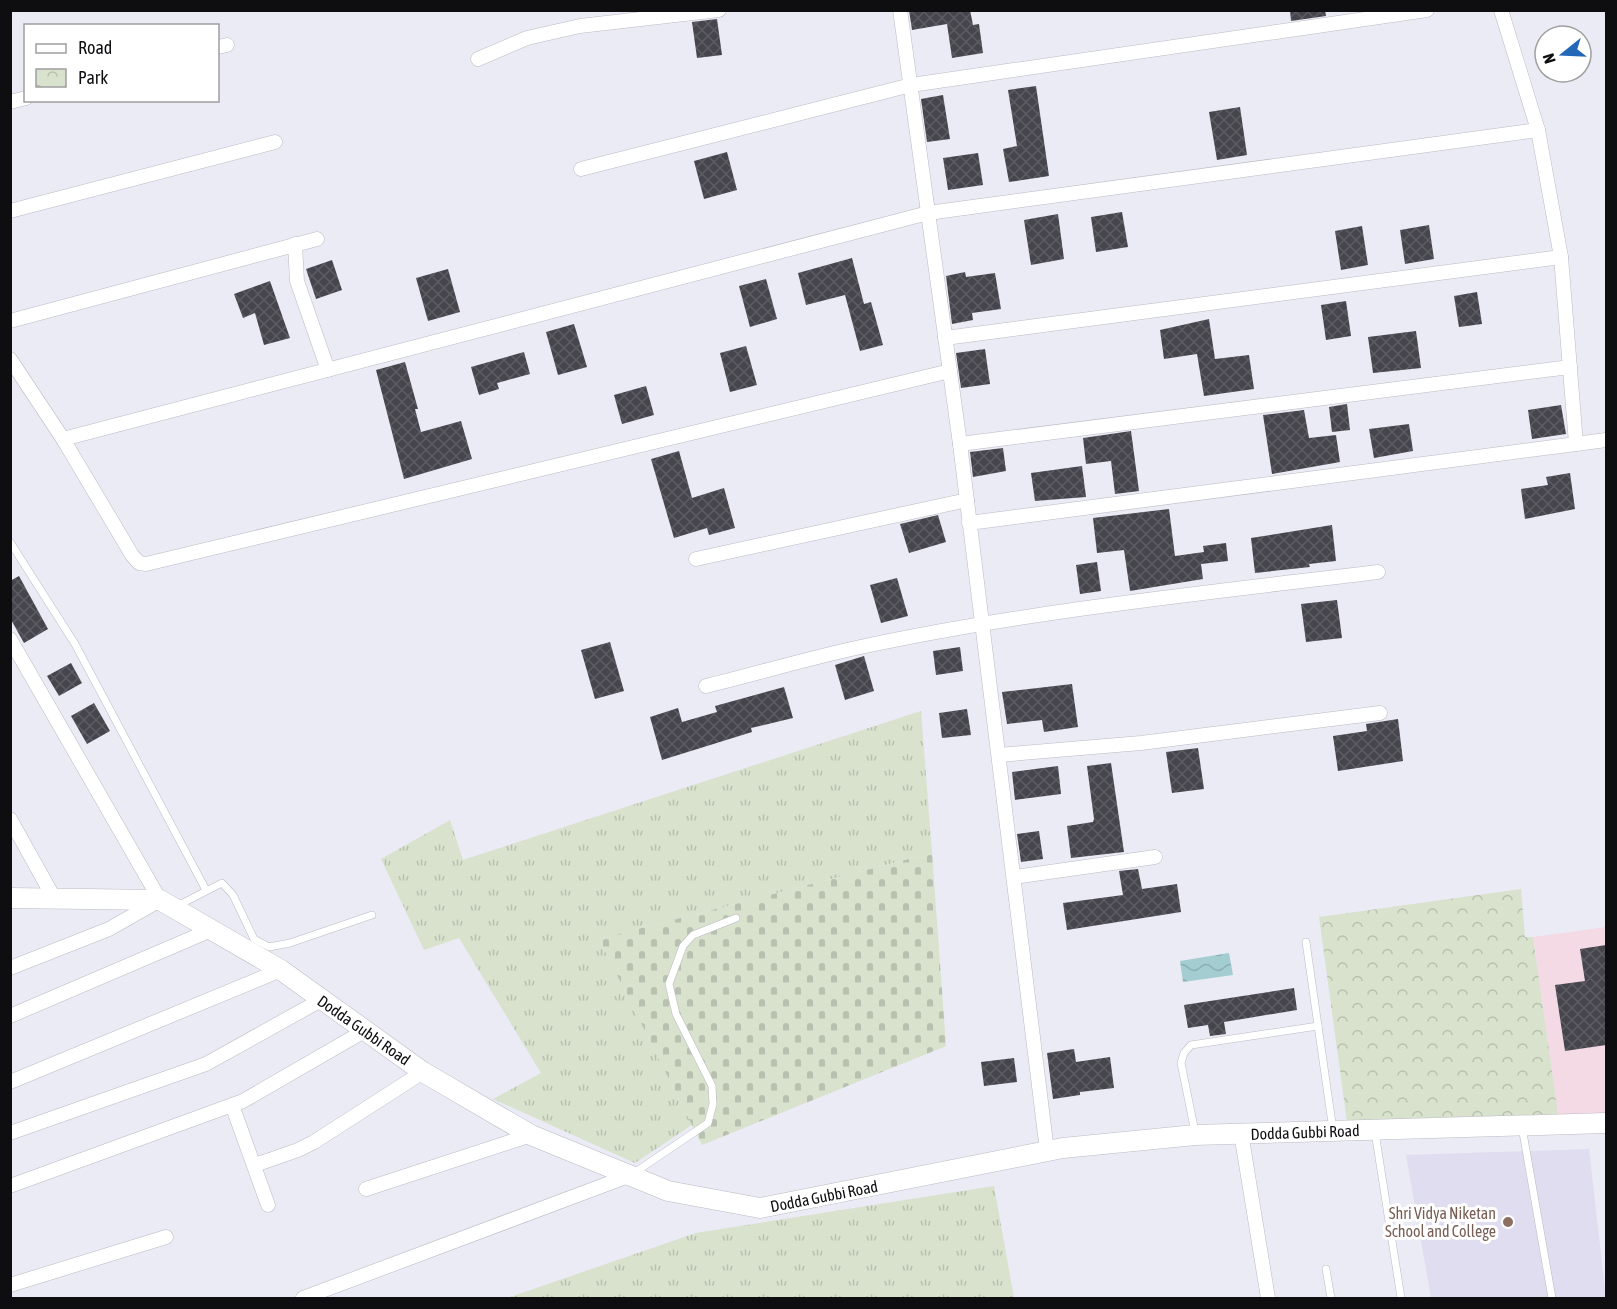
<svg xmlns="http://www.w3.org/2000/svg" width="1617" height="1309" font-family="'Asap Condensed',sans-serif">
<defs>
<pattern id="grass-tufts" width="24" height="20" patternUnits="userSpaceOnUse" patternTransform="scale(1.5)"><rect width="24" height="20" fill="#d8e2cd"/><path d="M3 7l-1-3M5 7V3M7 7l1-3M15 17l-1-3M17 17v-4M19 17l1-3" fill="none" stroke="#b8c1af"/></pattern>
<pattern id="cemetery-stones" width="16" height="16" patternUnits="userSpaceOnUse" patternTransform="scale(1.5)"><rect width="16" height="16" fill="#d8e2cd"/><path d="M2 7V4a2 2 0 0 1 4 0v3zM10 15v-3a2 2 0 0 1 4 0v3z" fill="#b8c1af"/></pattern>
<pattern id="park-crowns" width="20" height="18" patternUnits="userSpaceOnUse" patternTransform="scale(1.5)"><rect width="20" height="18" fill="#d8e2cd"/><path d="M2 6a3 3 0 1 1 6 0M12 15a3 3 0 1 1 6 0" fill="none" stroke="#b8c1af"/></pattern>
<pattern id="water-waves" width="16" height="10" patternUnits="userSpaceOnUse" patternTransform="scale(1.5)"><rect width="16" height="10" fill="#a3cdd0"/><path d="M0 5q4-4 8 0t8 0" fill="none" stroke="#8bafb2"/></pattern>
<pattern id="building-cross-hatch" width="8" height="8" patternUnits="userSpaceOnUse" patternTransform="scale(1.5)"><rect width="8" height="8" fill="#46454d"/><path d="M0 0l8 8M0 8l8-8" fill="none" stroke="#5d5c62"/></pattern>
</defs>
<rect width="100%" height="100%" fill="#ebebf5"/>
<polygon fill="#dfddef" points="1589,1149 1606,1298 1431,1298 1406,1155"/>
<polygon fill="#f3dae5" points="1606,927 1606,1118 1559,1121 1533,937"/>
<g fill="url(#grass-tufts)">
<polygon points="921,711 932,853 599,939 692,1125 635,1163 493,1099 541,1073 459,938 424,950 381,859 450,820 463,860"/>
<polygon points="994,1186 1014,1298 507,1298 696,1233"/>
</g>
<polygon fill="url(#cemetery-stones)" points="932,853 946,1046 702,1145 599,939"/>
<polygon fill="url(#park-crowns)" points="1521,889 1525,937 1533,937 1559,1121 1347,1122 1319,917"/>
<polygon fill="url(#water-waves)" points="1229,953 1233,975 1183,982 1180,961"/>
<g fill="url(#building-cross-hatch)">
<polygon points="909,10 970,10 973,25 979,24 983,53 952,58 947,24 912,30"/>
<polygon points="1290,10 1325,10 1326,16 1291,21"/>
<polygon points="717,19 722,55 697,58 692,22"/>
<polygon points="1036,86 1049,176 1009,182 1003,149 1017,146 1008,90"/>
<polygon points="943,95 950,139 927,142 921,99"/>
<polygon points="1240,107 1247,155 1217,160 1209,112"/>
<polygon points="727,152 737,190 704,199 694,161"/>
<polygon points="978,153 983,185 948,190 943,158"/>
<polygon points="1122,212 1128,247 1096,252 1091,217"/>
<polygon points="1058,214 1064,259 1031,265 1024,220"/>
<polygon points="1429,225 1434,259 1405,264 1400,230"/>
<polygon points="1362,226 1368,265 1341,270 1335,231"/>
<polygon points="852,258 864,304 871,302 883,345 860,351 845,295 806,305 798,273"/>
<polygon points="332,260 342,290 316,299 306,269"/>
<polygon points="448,269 460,312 428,321 416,278"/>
<polygon points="965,272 966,277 995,273 1001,309 972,313 973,320 952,324 946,276"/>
<polygon points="766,279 777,319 750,327 739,286"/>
<polygon points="270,281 290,338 264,345 255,313 243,318 234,294"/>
<polygon points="1477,292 1482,324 1459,327 1454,296"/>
<polygon points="1346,301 1351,336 1326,340 1321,305"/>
<polygon points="1209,319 1215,359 1249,355 1254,389 1204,396 1197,354 1164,359 1160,330"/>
<polygon points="574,324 587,367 558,375 546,332"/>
<polygon points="1416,331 1421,368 1373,373 1368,337"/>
<polygon points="746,346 757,385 730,392 720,353"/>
<polygon points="985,349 990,384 961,388 956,353"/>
<polygon points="524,352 530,374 497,383 499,389 479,395 471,367"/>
<polygon points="405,362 418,409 415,409 421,432 461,421 472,459 404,479 376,370"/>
<polygon points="646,386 654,415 622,424 614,395"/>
<polygon points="1347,404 1350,430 1332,432 1329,407"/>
<polygon points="1561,405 1566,434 1532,439 1528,410"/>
<polygon points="1304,410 1309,438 1336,435 1340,462 1272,474 1263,415"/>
<polygon points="1409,424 1413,451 1374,458 1369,429"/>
<polygon points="1131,431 1139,491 1115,494 1111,461 1086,464 1083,438"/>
<polygon points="1003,448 1006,471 973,477 970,452"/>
<polygon points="679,451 692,498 724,488 735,528 709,535 707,528 674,538 651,459"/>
<polygon points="1082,466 1086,497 1035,501 1031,473"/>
<polygon points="1570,473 1575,509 1525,519 1521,489 1548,485 1546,477"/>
<polygon points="1169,509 1175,556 1204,552 1203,546 1226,543 1228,561 1201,564 1203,579 1130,591 1124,550 1097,553 1093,518"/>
<polygon points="938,515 946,542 909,553 900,524"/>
<polygon points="1332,525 1336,561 1309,564 1310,567 1255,573 1251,538"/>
<polygon points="1097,562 1101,591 1080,594 1076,565"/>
<polygon points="19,576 48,629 24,643 10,618 10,581"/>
<polygon points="897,578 908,616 881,623 870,585"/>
<polygon points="1337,600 1342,638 1306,642 1301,604"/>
<polygon points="610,642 624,691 595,699 581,650"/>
<polygon points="960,647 963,671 936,675 933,651"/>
<polygon points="864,656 874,691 845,700 835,665"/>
<polygon points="71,663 82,683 59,696 47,676"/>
<polygon points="1072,684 1078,727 1044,732 1042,720 1007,724 1002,692"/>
<polygon points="784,687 793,718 751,728 752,732 662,760 650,717 678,708 682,722 717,712 715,706"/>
<polygon points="94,703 110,731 87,744 71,716"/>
<polygon points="967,709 971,735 942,738 939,713"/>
<polygon points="1398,719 1403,761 1338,771 1333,736 1367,731 1366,724"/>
<polygon points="1198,748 1204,789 1172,793 1166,752"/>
<polygon points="1111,763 1124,852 1071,858 1067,826 1093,822 1094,819 1087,766"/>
<polygon points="1058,766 1061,794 1015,800 1012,772"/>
<polygon points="1039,831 1043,859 1021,862 1017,834"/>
<polygon points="1138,869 1142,889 1177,884 1181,912 1067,930 1063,903 1123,895 1119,871"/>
<polygon points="1606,945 1606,1045 1565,1051 1555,985 1585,981 1580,949"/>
<polygon points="1294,988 1297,1010 1224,1022 1226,1034 1210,1036 1208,1025 1188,1028 1184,1005"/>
<polygon points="1074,1049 1076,1062 1110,1057 1114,1088 1080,1092 1080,1095 1053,1099 1047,1053"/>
<polygon points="1014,1058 1017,1082 984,1086 981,1062"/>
</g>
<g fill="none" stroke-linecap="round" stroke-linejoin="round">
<g stroke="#babac4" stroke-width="8">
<g id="service">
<polyline points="10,542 75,644 206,890"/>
<polyline points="177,906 222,883 233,895 254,939 269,947 290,943 372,915"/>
<polyline points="1306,942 1333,1130"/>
<polyline points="1522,1127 1552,1298"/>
<polyline points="1195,1132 1181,1063 1184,1053 1191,1045 1318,1026"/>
<polyline points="1375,1132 1401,1298"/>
<polyline points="634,1173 708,1123 713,1104 712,1086 676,1014 669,984 683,946 693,935 736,918"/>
<polyline points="1326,1269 1331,1298"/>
</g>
</g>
<g stroke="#babac4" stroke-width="15">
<g id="minor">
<polyline points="900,10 960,444 1047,1151"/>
<polyline points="218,47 227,45"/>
<polyline points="478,59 527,38 580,26 719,10"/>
<polyline points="10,102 26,98"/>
<polyline points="581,169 911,85 1427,10"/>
<polyline points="10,211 275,142"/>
<polyline points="295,244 297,281 328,370"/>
<polyline points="10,321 317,239"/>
<polyline points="945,338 1561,257"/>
<polyline points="10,359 63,439 132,555 139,563 146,564 950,371"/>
<polyline points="63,439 928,213 1538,130"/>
<polyline points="960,444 1570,367"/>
<polyline points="1576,444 1606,440"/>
<polyline points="969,523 1576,444 1561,257 1538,130 1501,10"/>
<polyline points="696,559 967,500"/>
<polyline points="10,639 160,900 109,929 10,968"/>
<path d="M706 686C756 674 805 659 856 648 1027 611 1204 593 1378 572"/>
<polyline points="999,755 1141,743 1380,713"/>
<polyline points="10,819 54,898"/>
<polyline points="1014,877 1155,857"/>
<polyline points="10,1016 211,930"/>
<polyline points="10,1082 281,970"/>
<polyline points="232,1105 268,1205"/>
<polyline points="10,1133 206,1064 321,1000"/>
<polyline points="1241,1133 1268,1298"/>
<polyline points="255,1165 298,1150 314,1142 423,1072"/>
<polyline points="10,1186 243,1101 366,1030"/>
<polyline points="366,1189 531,1135"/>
<polyline points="10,1285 166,1237"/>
<polyline points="303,1298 631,1175"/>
</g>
</g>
<g stroke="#babac4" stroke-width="21">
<polyline id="secondary" points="10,898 160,900 281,970 423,1072 531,1135 668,1191 760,1208 1063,1148 1195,1135 1606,1123"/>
</g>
<use href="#service" stroke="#fff" stroke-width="7"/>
<use href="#minor" stroke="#fff" stroke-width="14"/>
<use href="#secondary" stroke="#fff" stroke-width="20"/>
</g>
<circle fill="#8d6e63" stroke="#fff" stroke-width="2" cx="1508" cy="1222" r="6"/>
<g text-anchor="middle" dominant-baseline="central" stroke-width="6" stroke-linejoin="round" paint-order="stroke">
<g font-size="16" fill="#0e0e11" stroke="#fff">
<text transform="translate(364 1030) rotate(35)">Dodda Gubbi Road</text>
<text transform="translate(1305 1132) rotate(-2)">Dodda Gubbi Road</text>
<text transform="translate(824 1196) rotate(-11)">Dodda Gubbi Road</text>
</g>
<g font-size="16" fill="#785e54" stroke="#fff" text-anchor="end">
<text x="1496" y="1213">Shri Vidya Niketan<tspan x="1496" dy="18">School and College</tspan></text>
</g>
</g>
<rect width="1617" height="1309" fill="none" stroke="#0e0e11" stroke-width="24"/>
<rect x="24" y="24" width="195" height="78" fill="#ffffff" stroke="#9f9fa0" stroke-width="1.5"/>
<rect x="36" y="44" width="30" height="9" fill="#ffffff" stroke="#9f9fa0" stroke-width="1.5"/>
<text x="78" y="54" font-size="18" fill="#0e0e11">Road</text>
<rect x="36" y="69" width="30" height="18" fill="url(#park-crowns)" stroke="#9f9fa0" stroke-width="1.5"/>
<text x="78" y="84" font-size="18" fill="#0e0e11">Park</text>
<g transform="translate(1563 54) rotate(252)"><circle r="28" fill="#ffffff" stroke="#9f9fa0" stroke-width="1.5"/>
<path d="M0-4.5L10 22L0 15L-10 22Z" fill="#2367b8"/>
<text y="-9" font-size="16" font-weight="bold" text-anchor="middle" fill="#0e0e11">N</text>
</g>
</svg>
